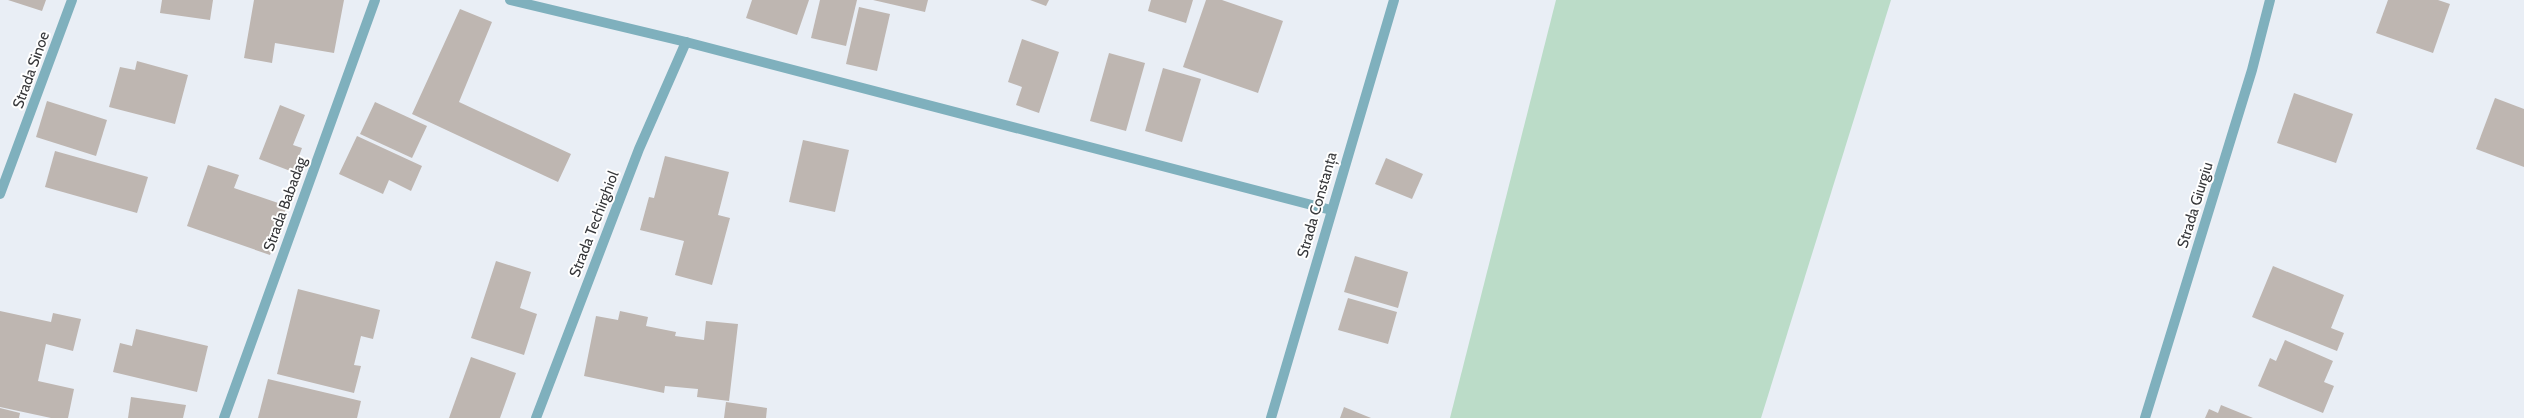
<svg xmlns="http://www.w3.org/2000/svg" width="2524" height="418" font-family="Cabin,sans-serif">
<rect width="100%" height="100%" fill="#e9eef5"/>
<polygon fill="#bbdcc8" points="1556,0 1891,0 1761,418 1450,418"/>
<g fill="#beb6b1">
<polygon points="8,0 46,0 42,11"/>
<polygon points="162,0 213,0 210,20 160,13"/>
<polygon points="254,0 344,0 334,53 275,43 272,63 244,58"/>
<polygon points="752,0 809,0 797,35 746,18"/>
<polygon points="820,0 857,0 846,46 811,38"/>
<polygon points="873,0 928,0 925,12"/>
<polygon points="1030,0 1049,0 1046,6"/>
<polygon points="1151,0 1193,0 1186,23 1148,11"/>
<polygon points="1206,0 1222,0 1283,21 1258,93 1183,67"/>
<polygon points="2388,0 2438,0 2450,4 2433,53 2376,33"/>
<polygon points="859,7 890,14 877,71 846,64"/>
<polygon points="460,9 492,22 459,102 571,154 558,182 412,114"/>
<polygon points="1022,39 1059,52 1039,113 1016,105 1022,87 1008,82"/>
<polygon points="1109,53 1145,63 1126,131 1090,121"/>
<polygon points="137,61 188,75 175,124 109,107 120,67 135,70"/>
<polygon points="1163,68 1201,79 1182,142 1145,131"/>
<polygon points="2294,93 2353,114 2336,163 2277,143"/>
<polygon points="2495,98 2524,109 2524,167 2476,149"/>
<polygon points="47,101 107,120 96,156 36,137"/>
<polygon points="375,102 427,126 412,158 360,134"/>
<polygon points="280,105 305,115 293,145 302,148 293,172 259,159"/>
<polygon points="357,136 422,166 411,191 389,180 383,194 339,174"/>
<polygon points="803,140 849,150 835,212 789,202"/>
<polygon points="55,151 148,177 137,213 45,187"/>
<polygon points="665,156 729,172 718,215 730,218 712,285 675,275 684,241 640,230 649,197 654,198"/>
<polygon points="1386,158 1423,174 1412,199 1375,184"/>
<polygon points="208,165 239,175 234,188 287,206 270,255 187,226"/>
<polygon points="1355,256 1408,272 1398,308 1344,292"/>
<polygon points="496,261 531,272 520,308 537,314 524,355 471,338"/>
<polygon points="2273,266 2344,295 2331,328 2344,333 2337,351 2252,317"/>
<polygon points="298,289 380,310 373,339 361,336 354,365 361,366 354,393 277,374"/>
<polygon points="1348,298 1397,312 1388,344 1338,330"/>
<polygon points="0,311 51,322 53,313 81,319 73,351 46,344 38,381 74,389 68,418 51,418 0,407"/>
<polygon points="620,311 648,317 646,326 676,332 675,336 704,340 706,321 738,324 729,401 697,397 698,389 665,386 664,393 584,376 596,316 618,320"/>
<polygon points="136,329 208,346 197,392 113,372 120,343 132,346"/>
<polygon points="2285,340 2333,361 2324,382 2334,386 2323,413 2258,386 2270,358 2276,361"/>
<polygon points="471,357 516,373 500,418 449,418"/>
<polygon points="268,379 361,401 357,418 258,418"/>
<polygon points="131,397 186,405 183,418 128,418"/>
<polygon points="726,402 767,408 766,418 724,418"/>
<polygon points="2221,405 2253,418 2205,418 2209,409 2218,413"/>
<polygon points="1344,407 1371,418 1340,418"/>
<polygon points="0,408 20,413 19,418 0,418"/>
</g>
<g fill="none" stroke-linecap="round" stroke-linejoin="round">
<g stroke="#7fb0bd" stroke-width="10">
<polyline points="510,0 686,42 1331,210"/>
<polyline points="0,194 72,0"/>
<polyline points="224,418 375,0"/>
<polyline points="536,418 639,149 686,42"/>
<polyline points="1271,418 1394,0"/>
<polyline points="2145,418 2252,70 2270,0"/>
</g>
</g>
<g text-anchor="middle" dominant-baseline="central" stroke-width="4" stroke-linejoin="round" paint-order="stroke">
<g font-size="15" fill="#37383b" stroke="#fff">
<text transform="translate(31 70) rotate(-70)">Strada Sinoe</text>
<text transform="translate(285 204) rotate(-70)">Strada Babadag</text>
<text transform="translate(1317 205) rotate(-74)">Strada Constanța</text>
<text transform="translate(2195 205) rotate(-73)">Strada Giurgiu</text>
<text transform="translate(594 224) rotate(-69)">Strada Techirghiol</text>
</g>
</g>
</svg>
